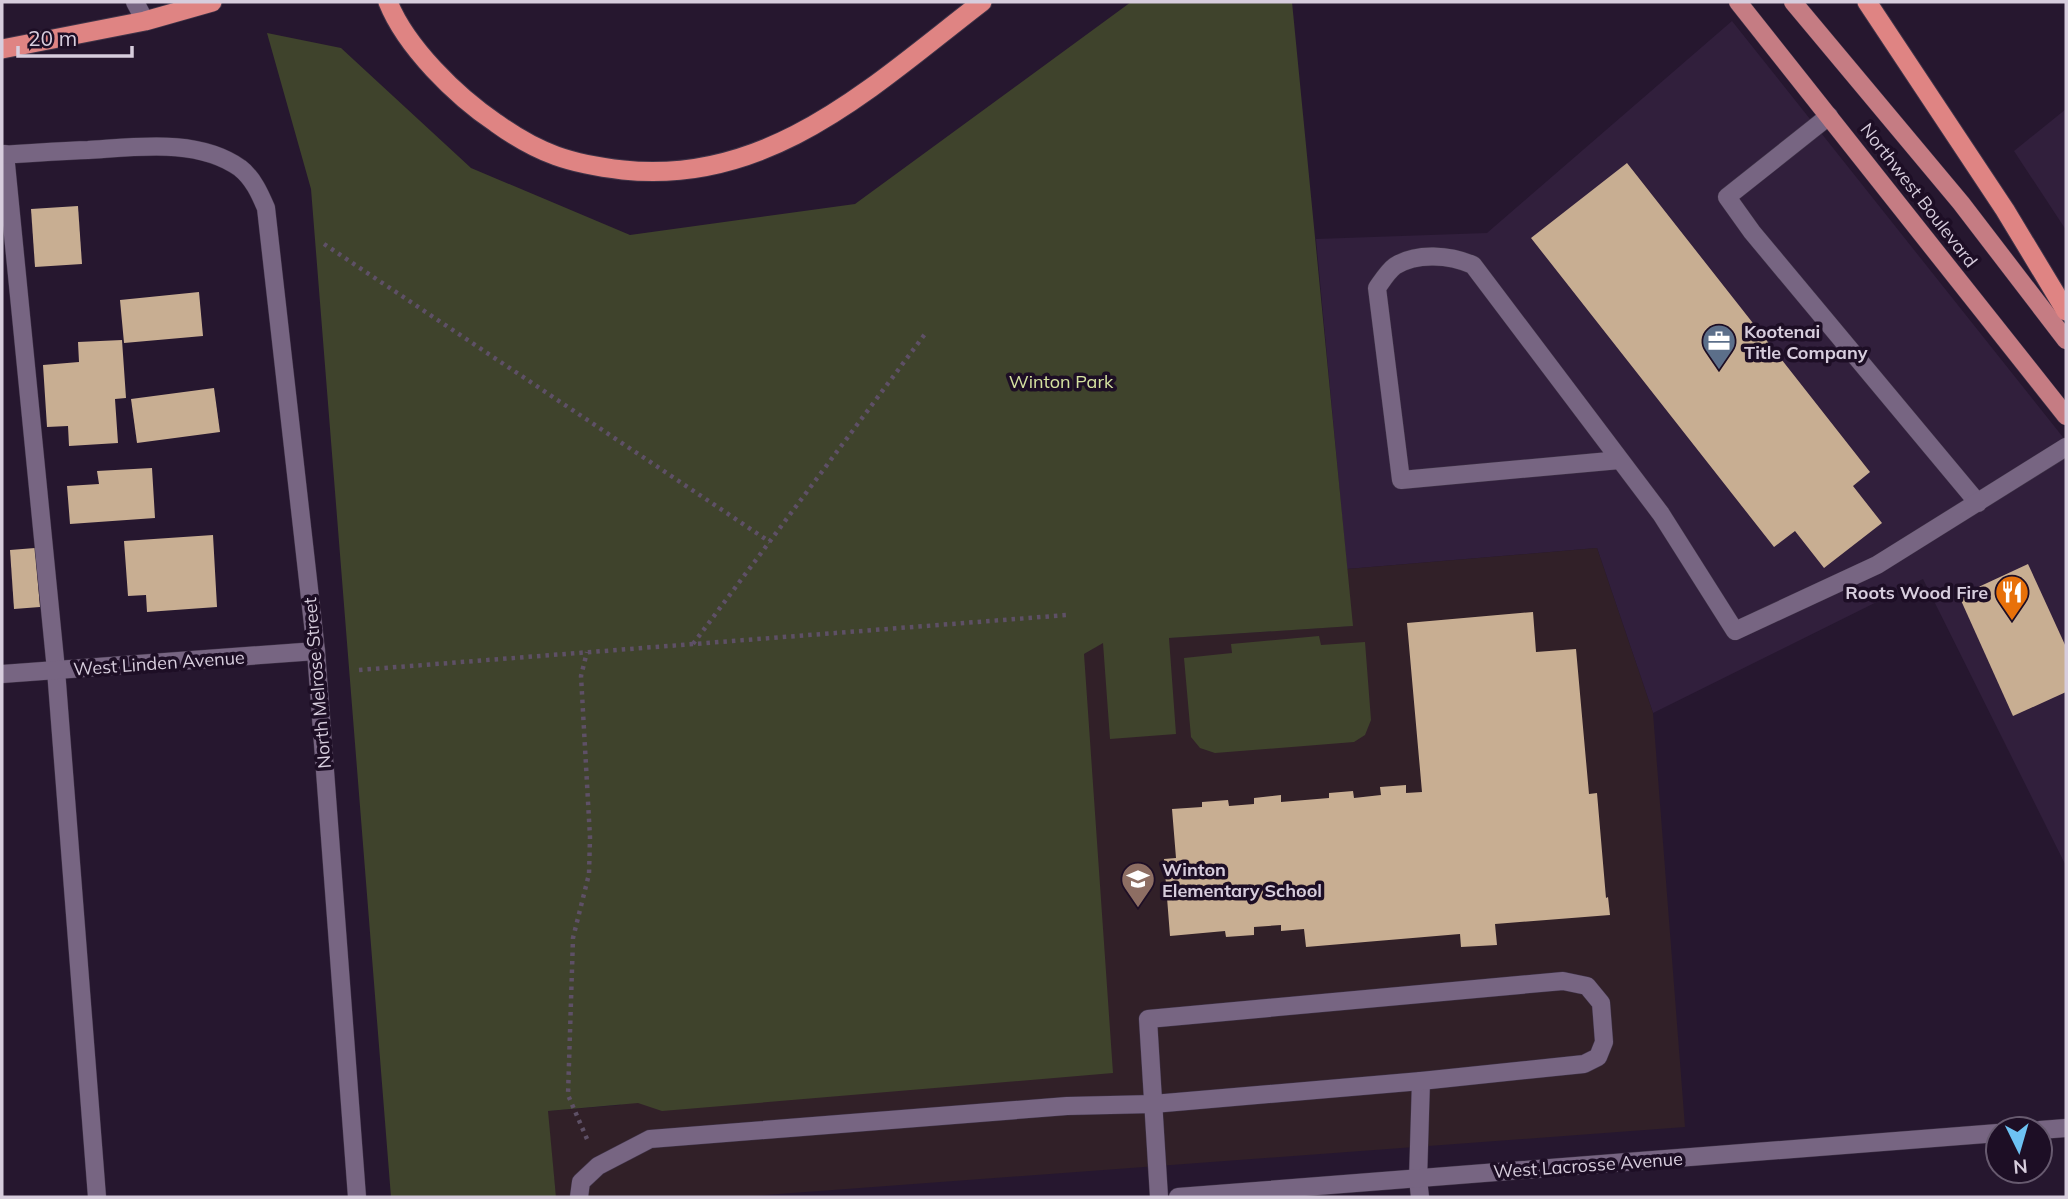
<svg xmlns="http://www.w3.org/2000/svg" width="2068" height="1199" font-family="Mulish,sans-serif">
<rect width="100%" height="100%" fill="#26172f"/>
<g fill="#311f3c">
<polygon points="1732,21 2066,441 2066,866 1923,579 1653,713 1597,548 1347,569 1316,239 1487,233"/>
<polygon points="2066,109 2066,230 2014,151"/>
</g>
<polygon fill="#312028" points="1597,548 1653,713 1685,1127 739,1197 556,1197 547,1111 620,1105 1084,654 1103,642 1352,626 1347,569"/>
<g fill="#3f432c">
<polygon points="1131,2 1292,2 1353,626 1169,638 1176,734 1110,739 1103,643 1084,654 1113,1073 662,1111 638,1103 548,1111 556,1197 391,1197 311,189 267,33 341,48 471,168 630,235 855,204"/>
<polygon points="1319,636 1321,645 1365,642 1371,720 1365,735 1354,742 1215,753 1200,748 1191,737 1184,658 1232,653 1231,644"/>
</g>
<g fill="#c8ae92">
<polygon points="1627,163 1870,472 1853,486 1882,523 1824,568 1795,531 1774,547 1531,238"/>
<polygon points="78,206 82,264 35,267 31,209"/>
<polygon points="199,292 203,336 124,343 120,300"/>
<polygon points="122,340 126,398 115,399 118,443 69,446 68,426 47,427 43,365 79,362 78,342"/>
<polygon points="214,388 220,432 137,443 131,399"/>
<polygon points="152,468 155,518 70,524 67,486 99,484 97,471"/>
<polygon points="213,535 217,607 147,612 146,595 128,596 124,541"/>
<polygon points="35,548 40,607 14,609 10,550"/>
<polygon points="2028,564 2066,647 2066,692 2013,716 1959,596"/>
<polygon points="1533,612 1536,652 1576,649 1589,794 1597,793 1606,898 1608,897 1610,915 1495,924 1497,945 1461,947 1460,934 1306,947 1304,929 1281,931 1281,925 1254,927 1254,935 1226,937 1225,931 1170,936 1164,859 1176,858 1172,809 1202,807 1202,802 1228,800 1229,806 1254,804 1254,798 1281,795 1281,802 1329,798 1329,793 1353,791 1354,798 1381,795 1380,787 1406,785 1406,793 1422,792 1407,623"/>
</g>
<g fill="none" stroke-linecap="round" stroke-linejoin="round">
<g stroke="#3f3347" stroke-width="19">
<g id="service">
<polyline points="135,2 145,21"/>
<polyline points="1829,116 1727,197 1752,232 1978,503"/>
<polyline points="5,154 56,670 97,1197"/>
<path d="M1620 460 1401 480 1377 288C1382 281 1388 271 1395 266 1417 252 1450 255 1473 265L1661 514 1735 631 1877 565 2066 447"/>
<polyline points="1418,1179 1421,1081"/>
<polyline points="579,1197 581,1182 598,1166 650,1139 1067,1106 1153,1104 1421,1081 1584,1064 1598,1057 1604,1042 1601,1003 1587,986 1563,981 1148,1019 1159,1197"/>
</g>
</g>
<g stroke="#3f3347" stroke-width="19">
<g id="minor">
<path d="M2 155C30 153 59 151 88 150 137 147 198 138 240 168 253 178 260 194 266 208L316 651 357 1197"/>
<polyline points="2,674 316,651"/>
<polyline points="2040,1130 2066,1128"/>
<polyline points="1418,1179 1420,1197"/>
<polyline points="1178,1197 1998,1133"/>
</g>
</g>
<g stroke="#3f3347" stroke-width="19">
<g id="primary">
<polyline points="1738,2 2066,416"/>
<polyline points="1793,2 1961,203 2066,340"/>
</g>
</g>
<g stroke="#3f3347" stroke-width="21">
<g id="trunk">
<path d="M388 2C406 47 456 96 496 123 539 154 571 164 623 170 770 186 875 84 982 2"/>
<polyline points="1867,2 2005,210 2066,311"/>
<polyline points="2,49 145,21 212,2"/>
</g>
</g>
<g stroke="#5e5066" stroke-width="4.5" stroke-dasharray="3.5 5" stroke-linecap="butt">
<polyline points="324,244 770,542"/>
<polyline points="693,644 925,334"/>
<polyline points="359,670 1067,615"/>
<polyline points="587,1139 568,1095 573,938 589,874 590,837 581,676 587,652"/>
</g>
<use href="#service" stroke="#776582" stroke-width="18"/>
<use href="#minor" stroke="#776582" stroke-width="18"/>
<use href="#primary" stroke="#c57c83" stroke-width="18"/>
<use href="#trunk" stroke="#df8483" stroke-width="19"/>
</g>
<defs>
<g id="office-pin" transform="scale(1.75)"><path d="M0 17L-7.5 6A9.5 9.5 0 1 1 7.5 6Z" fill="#5c6f8a" stroke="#1d0e25"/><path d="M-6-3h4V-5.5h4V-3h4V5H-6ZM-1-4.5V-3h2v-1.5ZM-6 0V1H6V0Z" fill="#fff"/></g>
<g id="restaurant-pin" transform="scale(1.75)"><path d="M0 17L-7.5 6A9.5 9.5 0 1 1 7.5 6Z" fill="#e8710a" stroke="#1d0e25"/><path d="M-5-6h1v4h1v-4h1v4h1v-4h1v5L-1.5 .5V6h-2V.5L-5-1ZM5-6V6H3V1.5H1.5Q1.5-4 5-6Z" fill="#fff"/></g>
<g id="school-pin" transform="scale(1.75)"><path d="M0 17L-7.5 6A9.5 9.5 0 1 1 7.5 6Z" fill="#8d6e63" stroke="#1d0e25"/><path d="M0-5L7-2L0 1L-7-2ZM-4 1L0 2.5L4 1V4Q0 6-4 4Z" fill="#fff"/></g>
</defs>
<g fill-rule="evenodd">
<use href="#office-pin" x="1719" y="341"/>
<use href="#restaurant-pin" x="2012" y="592"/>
<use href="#school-pin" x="1138" y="879"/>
</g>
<g text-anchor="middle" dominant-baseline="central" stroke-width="7" stroke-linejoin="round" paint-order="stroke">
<g font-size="18" fill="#d7cddd" stroke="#1d0e25">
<text transform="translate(1919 195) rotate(52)">Northwest Boulevard</text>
<text transform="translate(159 663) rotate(-4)">West Linden Avenue</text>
<text transform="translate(317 683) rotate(-95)">North Melrose Street</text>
<text transform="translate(1588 1165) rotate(-4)">West Lacrosse Avenue</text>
</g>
<g font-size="18" font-weight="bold" fill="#d7cddd" stroke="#1d0e25" text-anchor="start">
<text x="1744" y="331">Kootenai<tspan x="1744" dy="21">Title Company</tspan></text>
<text x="1988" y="592" text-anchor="end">Roots Wood Fire</text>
<text x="1162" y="869">Winton<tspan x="1162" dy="21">Elementary School</tspan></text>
</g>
<g font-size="18" fill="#d6e3a1" stroke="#1d0e25">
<text x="1061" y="381">Winton Park</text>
</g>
</g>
<rect width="2068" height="1199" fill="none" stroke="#d7cddd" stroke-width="7"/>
<g transform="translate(2019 1150) rotate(175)"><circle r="33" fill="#1d0e25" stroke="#675a6f" stroke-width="2"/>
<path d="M0-5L12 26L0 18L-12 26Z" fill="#6dc2f3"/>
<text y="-10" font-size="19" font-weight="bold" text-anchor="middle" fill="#d7cddd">N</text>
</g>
<path d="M18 46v10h114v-10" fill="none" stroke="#d7cddd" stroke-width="3.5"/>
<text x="28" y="46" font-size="21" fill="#d7cddd" stroke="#1d0e25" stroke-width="5" paint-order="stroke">20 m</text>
</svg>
